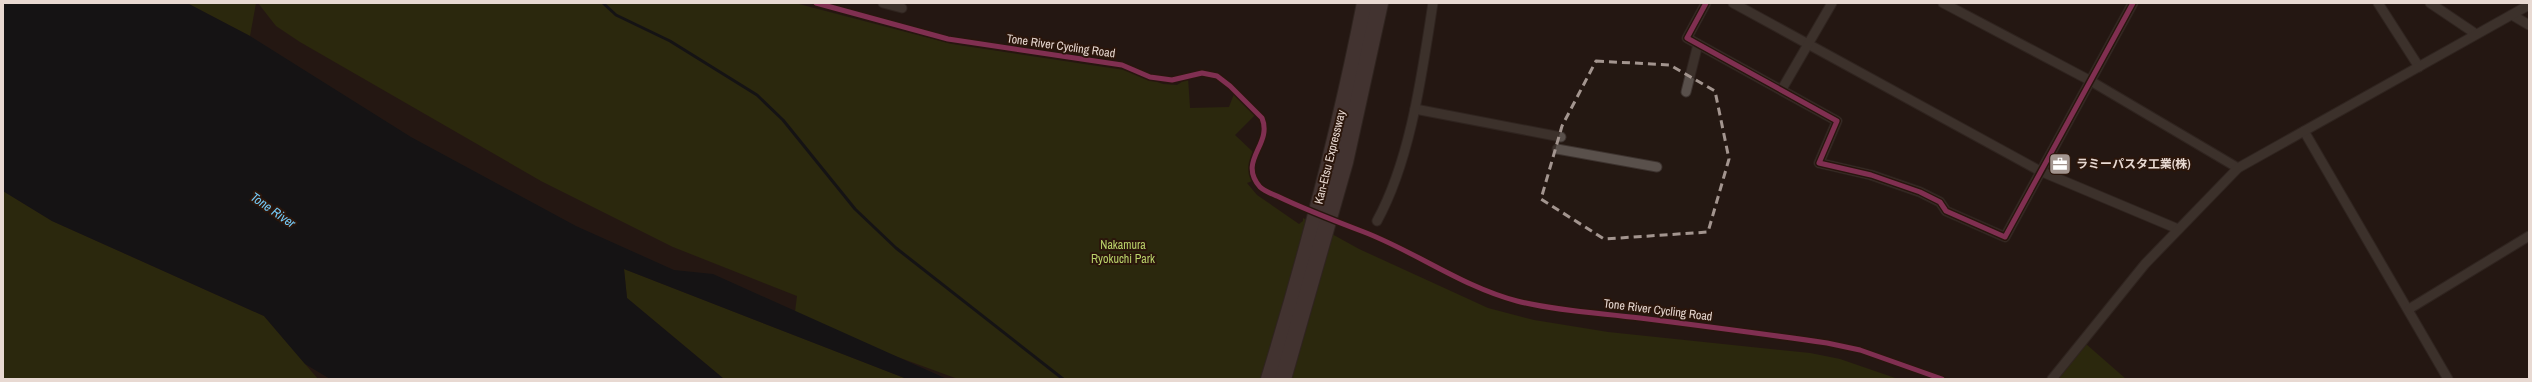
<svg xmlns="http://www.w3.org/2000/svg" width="2532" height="382" font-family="'Archivo Narrow','Noto Sans JP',sans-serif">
<rect width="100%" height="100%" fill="#241812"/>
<g fill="#343c07">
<polygon points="187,3 256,3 250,36"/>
<polygon points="258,3 795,3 952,44 1124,70 1163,84 1177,85 1188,78 1190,108 1229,107 1234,94 1255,115 1235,135 1253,152 1249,169 1255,180 1247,183 1257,195 1299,224 1303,221 1303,218 1359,249 1488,308 1534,320 1608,332 1810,353 1840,359 1898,379 958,379 884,352 795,312 797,296 673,247 541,181 300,42 276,26"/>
<polygon points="3,191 52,221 264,316 318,379 3,379"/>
<polygon points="624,269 907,379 724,379 627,298"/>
<polygon points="2086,344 2126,379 2058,379"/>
</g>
<polygon fill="#030e18" points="3,3 187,3 250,36 411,137 576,226 674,270 713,274 947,379 907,379 624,269 627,298 724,379 330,379 305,364 264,316 52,221 3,191"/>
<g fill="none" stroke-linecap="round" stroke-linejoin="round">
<polyline stroke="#030e18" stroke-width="3" points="603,3 616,15 670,41 757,95 783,120 855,209 896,248 1063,379"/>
<g stroke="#3d332f" stroke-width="11">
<g id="street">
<polyline points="883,3 902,8"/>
<polyline points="1706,3 1687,38 1837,121 1819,163 1871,175 1920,192 1940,202 1946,211 2005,237 2133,3"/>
<polyline points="1733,3 2040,171 2178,229"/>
<polyline points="1943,3 2089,80 2238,168"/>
<polyline points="2378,3 2419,67"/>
<polyline points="2430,3 2476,34"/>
<polyline points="2512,15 2529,25"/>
<polyline points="1782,89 1832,3"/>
<polyline points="1686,92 1698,44"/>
<polyline points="1415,109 1561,137"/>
<polyline points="2304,131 2448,379"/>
<polyline points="1557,149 1657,167"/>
<path d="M1377 221C1411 159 1422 73 1433 3"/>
<polyline points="2409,309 2529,236"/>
<polyline points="2052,379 2145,264 2238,168 2529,5"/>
</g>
</g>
<g stroke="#3d332f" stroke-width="18">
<g id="highway">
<path d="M1269 379C1307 255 1340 130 1365 3"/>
<polyline points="1283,379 1345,162 1380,3"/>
</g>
</g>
<use href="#street" stroke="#59504b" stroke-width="9"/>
<use href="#highway" stroke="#665455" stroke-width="16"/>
<g stroke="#2b160b" stroke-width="8">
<g id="cycleway">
<path d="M816 3 948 39 1122 65 1150 77 1172 80 1202 73 1217 76 1230 86 1262 118C1273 145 1237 160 1260 187 1264 191 1272 194 1277 196 1306 210 1335 221 1364 232 1416 252 1463 287 1517 301 1557 311 1600 313 1640 318 1703 326 1765 334 1827 343L1860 350 1942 379"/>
<polyline points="1706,3 1687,38 1837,121 1819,163 1871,175 1920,192 1940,202 1946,211 2005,237 2133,3"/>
</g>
</g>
<use href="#cycleway" stroke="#ef4d9e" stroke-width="5"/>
</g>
<path d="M0 0H2532V382H0ZM1596 61 1670 65 1715 91 1729 159 1708 232 1604 239 1541 199 1562 126Z" fill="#241812" fill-opacity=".55" fill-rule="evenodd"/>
<path fill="none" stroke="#a3958f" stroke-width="3" stroke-dasharray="8 5" stroke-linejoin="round" d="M1596 61 1670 65 1715 91 1729 159 1708 232 1604 239 1541 199 1562 126Z"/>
<defs>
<g id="office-square" transform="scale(1.15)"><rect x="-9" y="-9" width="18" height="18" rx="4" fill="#a3958f" stroke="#2b160b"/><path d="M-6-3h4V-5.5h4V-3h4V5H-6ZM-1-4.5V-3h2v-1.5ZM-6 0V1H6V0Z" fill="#fff"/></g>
</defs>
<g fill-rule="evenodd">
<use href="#office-square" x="2060" y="164"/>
</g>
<g text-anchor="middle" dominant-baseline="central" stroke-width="4" stroke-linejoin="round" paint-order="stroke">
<g font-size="12" fill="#e8d9d2" stroke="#2b160b">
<text transform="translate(1061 46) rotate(8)">Tone River Cycling Road</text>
<text transform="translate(1330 157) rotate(-76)">Kan-Etsu Expressway</text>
<text transform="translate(1658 310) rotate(7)">Tone River Cycling Road</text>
</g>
<g font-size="12" font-weight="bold" fill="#e8d9d2" stroke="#2b160b" text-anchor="start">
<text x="2076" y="164">ラミーパスタ工業(株)</text>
</g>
<g font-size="12" fill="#bad26a" stroke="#2b160b">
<text x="1123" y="245">Nakamura<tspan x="1123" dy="14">Ryokuchi Park</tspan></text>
</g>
<g font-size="13" font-style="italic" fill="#74caf8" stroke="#2b160b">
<text transform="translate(273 210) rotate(35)">Tone River</text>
</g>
</g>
<rect width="2532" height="382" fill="none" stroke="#e8d9d2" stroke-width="8"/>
</svg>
